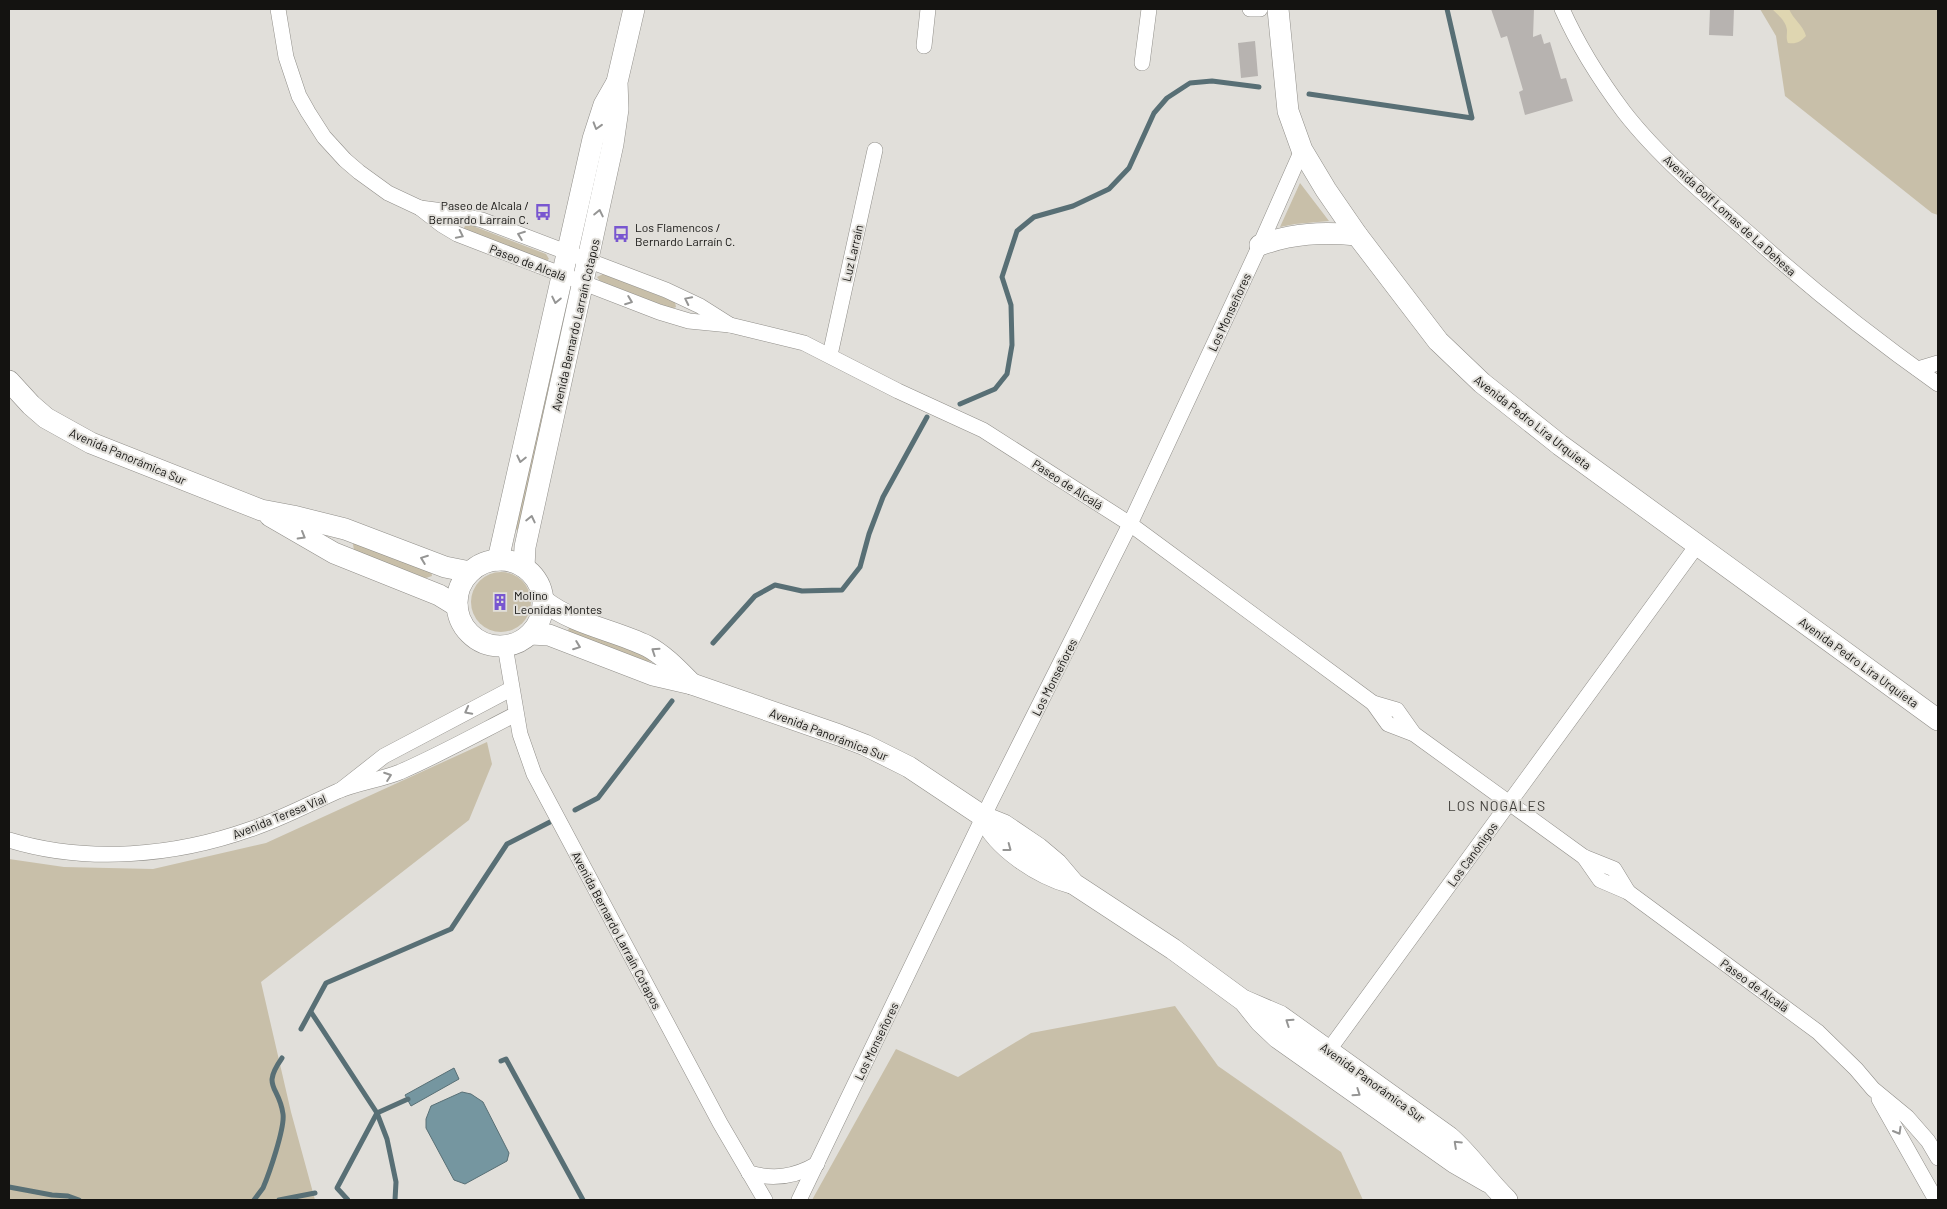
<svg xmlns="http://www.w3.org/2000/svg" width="1947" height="1209" font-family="Barlow,sans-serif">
<rect width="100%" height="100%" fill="#e1dfda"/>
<g fill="#c8bfa9">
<polygon points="1760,9 1938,9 1938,215 1932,213 1785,96 1776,36"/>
<polygon points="599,165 519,527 517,531 515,526 551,364"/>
<polygon points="1300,183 1329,221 1295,224 1280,227"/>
<polygon points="468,224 546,254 549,259 546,261 465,231 464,227"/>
<polygon points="603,274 675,302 676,307 672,309 600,281 597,277"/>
<polygon points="357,542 431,571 432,576 426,578 354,551 353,544"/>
<circle cx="501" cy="602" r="30"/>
<polygon points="571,625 632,646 654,662 633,660 571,635 568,630"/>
<polygon points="487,742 492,764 469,820 261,982 291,1112 315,1200 9,1200 9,859 64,867 153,869 266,843"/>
<polygon points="1175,1006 1218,1066 1341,1152 1363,1200 812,1200 896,1049 958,1077 1031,1033"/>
</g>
<path fill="#dfd6b1" d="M1772 9H1789C1793 19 1803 25 1806 36 1800 42 1797 44 1788 43 1786 38 1787 36 1787 30 1786 21 1778 15 1772 9Z"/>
<g fill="#7596a0" stroke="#586f75">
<polygon points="454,1068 459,1079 411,1106 405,1095"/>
<polygon points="462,1092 471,1094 483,1102 509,1153 507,1161 465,1184 454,1180 426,1128 426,1119 431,1106"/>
</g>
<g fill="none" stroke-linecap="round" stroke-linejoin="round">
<g stroke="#586f75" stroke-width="5">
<polyline points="1309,94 1472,118 1447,9"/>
<polyline points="960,404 995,389 1007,374 1012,345 1011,305 1002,277 1017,231 1034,217 1073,206 1109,189 1129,168 1154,113 1167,98 1190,83 1212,81 1259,87"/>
<polyline points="713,643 755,596 775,585 802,591 842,590 860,567 869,534 883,497 927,417"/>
<polyline points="575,810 598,798 672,701"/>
<polyline points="311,1012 377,1113 387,1139 396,1182 395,1200"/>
<polyline points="301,1029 326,983 451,929 507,844 550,822"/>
<polyline points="501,1061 506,1059 583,1200"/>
<polyline points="9,1187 52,1195 68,1196 79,1200"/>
<path d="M254 1200C257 1196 260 1192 263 1188 269 1174 285 1128 283 1114 279 1085 261 1088 282 1058"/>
<polyline points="279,1200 315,1193"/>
<polyline points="348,1200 337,1188 377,1113 408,1099"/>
</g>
</g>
<g fill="#b7b3b0">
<polygon points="1491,9 1534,9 1533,37 1541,34 1544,44 1550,42 1561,79 1566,78 1573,101 1525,115 1519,92 1523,90 1507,36 1501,38"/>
<polygon points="1710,9 1734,9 1733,36 1709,35"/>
<polygon points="1255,41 1258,76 1241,78 1238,43"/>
<circle cx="500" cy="601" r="7"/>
</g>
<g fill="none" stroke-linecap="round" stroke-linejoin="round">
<g stroke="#908e89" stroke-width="16">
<g id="street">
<polyline points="278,9 286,57 299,96 308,112 324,137 345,160 359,172 388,193 420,208 442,225 457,234 659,312 689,321 730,325 804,343 898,391 983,430 1130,524 1373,703 1397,710 1414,734"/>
<polyline points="1250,9 1260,9"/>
<path d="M1562 9C1578 45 1600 80 1624 112 1659 157 1709 199 1752 236 1811 289 1873 338 1938 384"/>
<polyline points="924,46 928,9"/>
<polyline points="1142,63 1149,9"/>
<polyline points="420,208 443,211 482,220 666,290 700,306 730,325"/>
<polyline points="830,355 875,150"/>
<polyline points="1918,369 1938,363"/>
<polyline points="505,646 520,734 534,774 720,1123 765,1200"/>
<polyline points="1373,703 1388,724 1414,734 1584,857 1614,869 1628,892"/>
<polyline points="342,789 384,756 511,689"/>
<path d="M9 840C87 864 175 856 251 829 281 819 309 804 338 791 357 783 380 780 400 772 439 755 477 734 516 714"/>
<polyline points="1584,857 1600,880 1628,892 1818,1032 1856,1069 1873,1089 1907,1117 1928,1141 1938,1158"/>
<polyline points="1323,1058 1698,544"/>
<polyline points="1879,1099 1936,1200"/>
<path d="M749 1173C774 1180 795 1177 817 1164"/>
<polyline points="799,1200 991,801 1130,524 1260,245 1302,150"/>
</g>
</g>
<g stroke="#908e89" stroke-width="22">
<g id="secondary">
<polyline points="1278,9 1288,111 1302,150 1326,190 1357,235 1438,341 1482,383 1560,445 1938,720"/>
<path d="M1260 245C1293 233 1322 232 1357 235"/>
<polyline points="9,381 31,405 46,418 91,443 261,510 293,516 345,529 445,567 470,572"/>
<polyline points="270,516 334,553 439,595 457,606"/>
<circle cx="500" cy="603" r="43"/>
<polyline points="498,560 593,139 604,105 616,84"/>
<polyline points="524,567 525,547 613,144 618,109 617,82 634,9"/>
<path d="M544 601C573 624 614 630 647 646 664 655 678 670 692 684"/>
<polyline points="531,634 549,635 653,675 692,684 839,735 865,745 909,767 984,817 1004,825 1038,848 1057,864 1074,884 1173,949 1244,1001 1260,1021 1278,1038 1455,1163 1488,1182"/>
<path d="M984 817C997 847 1039 874 1071 883"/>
<path d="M1245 1001 1280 1016 1449 1137C1471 1156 1486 1180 1507 1200"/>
</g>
</g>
<use href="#street" stroke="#fff" stroke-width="15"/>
<use href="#secondary" stroke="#fff" stroke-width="21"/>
</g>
<defs><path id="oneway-chevron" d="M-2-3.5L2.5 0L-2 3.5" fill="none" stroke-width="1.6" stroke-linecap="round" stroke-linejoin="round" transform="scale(1.25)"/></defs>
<g stroke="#959594">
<use href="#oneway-chevron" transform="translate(597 126) rotate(107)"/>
<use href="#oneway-chevron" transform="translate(599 213) rotate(-78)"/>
<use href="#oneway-chevron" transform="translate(460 235) rotate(26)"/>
<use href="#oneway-chevron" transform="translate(521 235) rotate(-159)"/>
<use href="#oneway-chevron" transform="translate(556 300) rotate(102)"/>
<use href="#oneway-chevron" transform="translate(688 300) rotate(-154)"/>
<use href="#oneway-chevron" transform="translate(629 301) rotate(21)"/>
<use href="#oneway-chevron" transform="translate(521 459) rotate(103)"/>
<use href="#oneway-chevron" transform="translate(531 519) rotate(-77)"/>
<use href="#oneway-chevron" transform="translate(302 536) rotate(30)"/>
<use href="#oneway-chevron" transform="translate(424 559) rotate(-159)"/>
<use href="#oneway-chevron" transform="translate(577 646) rotate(21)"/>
<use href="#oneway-chevron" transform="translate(655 651) rotate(-146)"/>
<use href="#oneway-chevron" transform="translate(468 711) rotate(152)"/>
<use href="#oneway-chevron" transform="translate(388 776) rotate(-20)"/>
<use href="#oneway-chevron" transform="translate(1008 848) rotate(37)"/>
<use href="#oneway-chevron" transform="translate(1289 1022) rotate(-146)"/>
<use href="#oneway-chevron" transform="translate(1357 1093) rotate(34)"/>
<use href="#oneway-chevron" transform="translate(1898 1131) rotate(60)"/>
<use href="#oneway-chevron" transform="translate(1457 1144) rotate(-137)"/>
</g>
<defs>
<g id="bus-bare" transform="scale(1.35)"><path d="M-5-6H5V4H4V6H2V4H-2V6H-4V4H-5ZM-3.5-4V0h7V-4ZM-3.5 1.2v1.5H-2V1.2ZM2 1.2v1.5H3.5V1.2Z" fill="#7856d0" stroke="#e1dfda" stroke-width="2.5" paint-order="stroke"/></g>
<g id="building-bare" transform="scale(1.35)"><path d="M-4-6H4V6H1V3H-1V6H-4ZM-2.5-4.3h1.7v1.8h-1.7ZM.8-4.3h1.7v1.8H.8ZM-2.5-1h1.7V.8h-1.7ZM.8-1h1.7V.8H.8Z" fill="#7856d0" stroke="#e1dfda" stroke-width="2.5" paint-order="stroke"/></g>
</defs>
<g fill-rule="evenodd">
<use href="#bus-bare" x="543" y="212"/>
<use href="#bus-bare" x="621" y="234"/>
<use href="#building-bare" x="500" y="602"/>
</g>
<g text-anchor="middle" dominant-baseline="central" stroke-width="4" stroke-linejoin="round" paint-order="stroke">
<g font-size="12" fill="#141311" stroke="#e1dfda" text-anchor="start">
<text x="529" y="205" text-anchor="end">Paseo de Alcala /<tspan x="529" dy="14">Bernardo Larraín C.</tspan></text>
<text x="635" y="227">Los Flamencos /<tspan x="635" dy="14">Bernardo Larraín C.</tspan></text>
<text x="514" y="595">Molino<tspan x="514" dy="14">Leonidas Montes</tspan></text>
</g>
<g font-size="12" fill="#141311" stroke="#e1dfda">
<text transform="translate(1730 215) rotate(42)">Avenida Golf Lomas de La Dehesa</text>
<text transform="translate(852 253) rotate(-77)">Luz Larraín</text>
<text transform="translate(528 262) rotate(21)">Paseo de Alcalá</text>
<text transform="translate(1229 312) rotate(-65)">Los Monseñores</text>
<text transform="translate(575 325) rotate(-77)">Avenida Bernardo Larraín Cotapos</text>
<text transform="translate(1533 422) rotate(38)">Avenida Pedro Lira Urquieta</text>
<text transform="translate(128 456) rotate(23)">Avenida Panorámica Sur</text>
<text transform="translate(1068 484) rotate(33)">Paseo de Alcalá</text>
<text transform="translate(1859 662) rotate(36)">Avenida Pedro Lira Urquieta</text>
<text transform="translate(1054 677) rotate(-63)">Los Monseñores</text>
<text transform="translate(829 734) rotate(21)">Avenida Panorámica Sur</text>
<text transform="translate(279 816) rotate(-22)">Avenida Teresa Vial</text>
<text transform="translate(1472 854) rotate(-54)">Los Canónigos</text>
<text transform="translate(617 930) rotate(62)">Avenida Bernardo Larraín Cotapos</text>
<text transform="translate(1755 985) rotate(36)">Paseo de Alcalá</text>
<text transform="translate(876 1041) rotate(-64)">Los Monseñores</text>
<text transform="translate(1373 1082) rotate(36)">Avenida Panorámica Sur</text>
</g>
<g font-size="14" letter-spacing="1" fill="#42403c" stroke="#e1dfda">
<text x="1497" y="805">LOS NOGALES</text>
</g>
</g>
<rect width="1947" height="1209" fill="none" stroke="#141311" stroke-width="20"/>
</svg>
